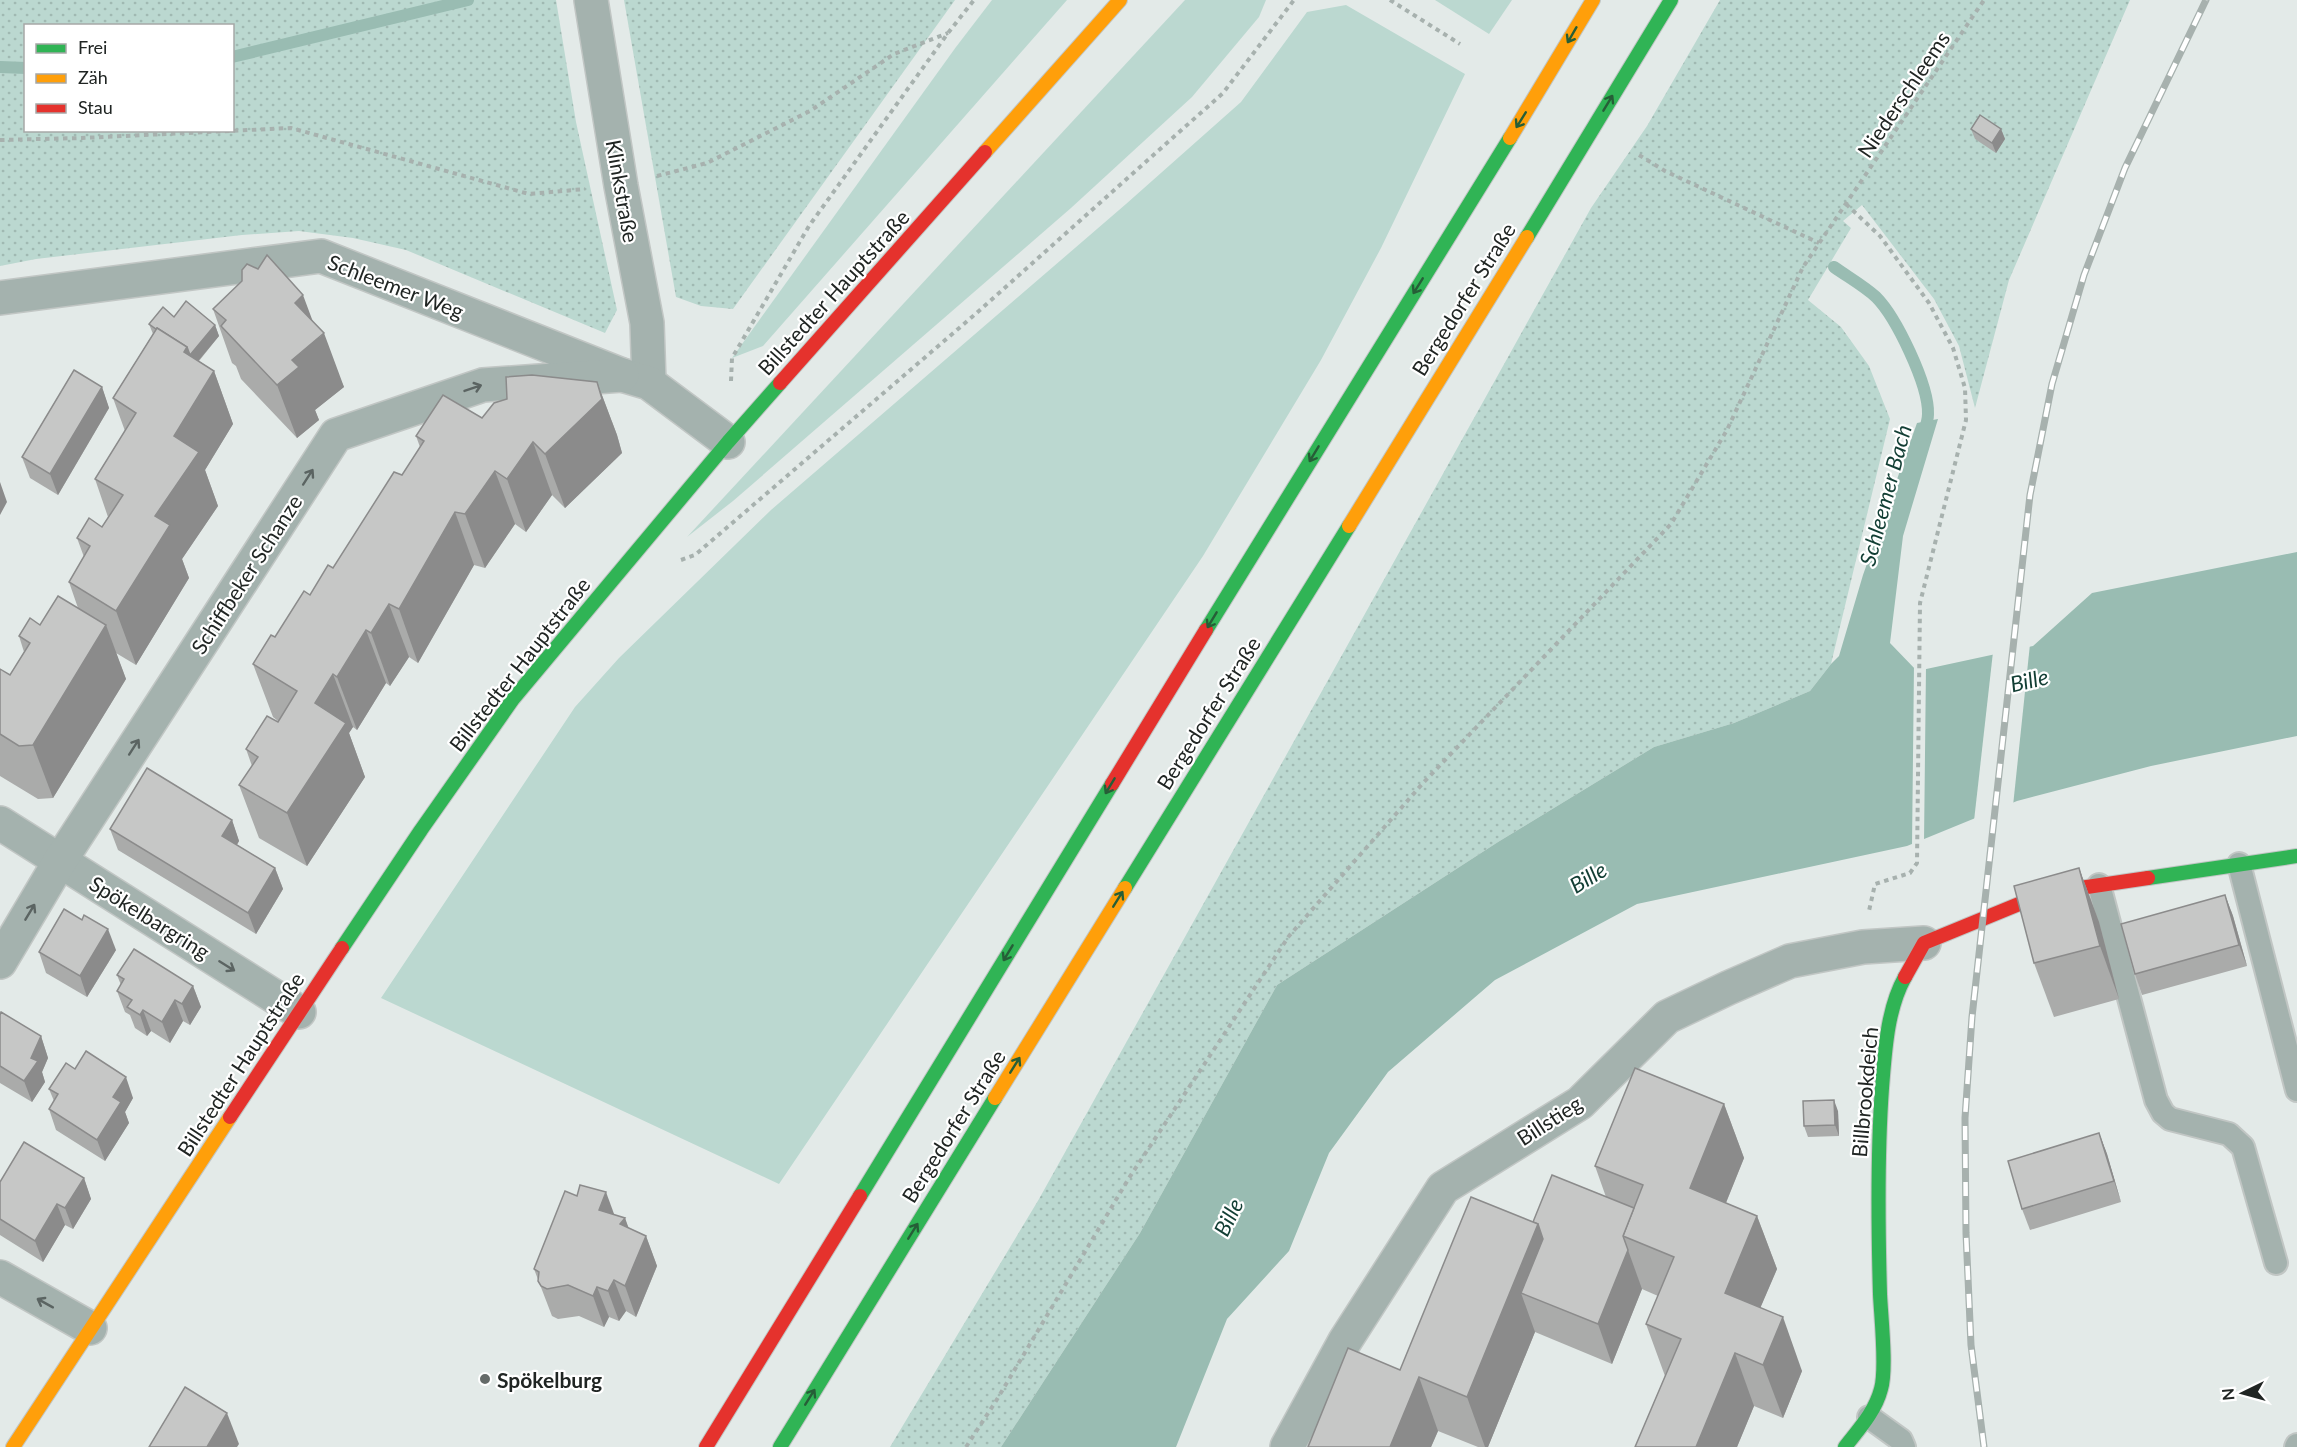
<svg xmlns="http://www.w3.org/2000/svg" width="2297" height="1447" font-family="Lato,sans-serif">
<defs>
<pattern id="park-dots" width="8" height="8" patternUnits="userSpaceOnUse" patternTransform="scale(1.5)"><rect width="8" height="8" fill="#bbd8d0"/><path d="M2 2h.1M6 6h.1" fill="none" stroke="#a0b9b2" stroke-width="1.8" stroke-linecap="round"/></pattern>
</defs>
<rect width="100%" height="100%" fill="#e3eae8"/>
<g fill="#bbd8d0">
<polygon points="992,0 1067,0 763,346 732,358 956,47"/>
<polygon points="1185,0 1266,0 1259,17 1192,97 1071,208 733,501 687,537"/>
<polygon points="1435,0 1512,0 1489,34"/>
<polygon points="1346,5 1465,74 1381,248 1321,360 1203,556 779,1184 381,998 575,707 619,658 771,510 1126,204 1241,102 1307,12"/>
</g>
<g fill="url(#park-dots)" fill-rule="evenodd">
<path d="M0 0H556L576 122 617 310 605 333 406 250 353 238 299 231 242 235 36 259 0 266ZM26 26H232V130H26Z"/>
<polygon points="624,0 955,0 733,309 701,306 676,297"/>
<polygon points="1720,0 2130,0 2009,280 1975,408 1959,346 1934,299 1862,205 1843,221 1851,228 1808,300 1841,327 1869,366 1890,419 1831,664 1810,691 1734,723 1654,747 1498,842 1277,985 1140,1233 1001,1447 890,1447 1039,1199 1591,208 1647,126"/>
</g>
<polygon fill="#99bcb2" points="1938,419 1903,536 1890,643 1917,671 2033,646 2092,593 2297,552 2297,736 2151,766 2017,801 1907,846 1637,904 1495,980 1388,1072 1329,1153 1289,1251 1227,1319 1176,1447 1001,1447 1140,1233 1277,985 1498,842 1654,747 1734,723 1810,691 1831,664 1839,656 1863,575 1917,423"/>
<g fill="#e3eae8">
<polygon points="2030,644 2013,806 1974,821 1993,652"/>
<polygon points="1914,664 1918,668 1926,666 1924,842 1912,847"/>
</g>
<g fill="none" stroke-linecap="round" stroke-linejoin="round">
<g stroke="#99bcb2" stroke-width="12">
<polyline points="232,57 468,0"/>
<polyline points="0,67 26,68"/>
<path d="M1834 267C1848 277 1864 286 1876 297 1896 317 1929 385 1928 414 1928 421 1925 429 1923 436"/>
</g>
<g stroke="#c1c6c4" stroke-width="26">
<g id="lane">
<polyline points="2239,864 2297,1090"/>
<polyline points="2099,885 2156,1100 2163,1113 2170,1119 2229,1134 2243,1147 2276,1263"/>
<polyline points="1869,1417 1901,1440 1904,1447"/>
<polyline points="2296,1447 2297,1445"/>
</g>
</g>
<g stroke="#c1c6c4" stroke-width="36">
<g id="street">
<polyline points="591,0 621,186 647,323 649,383"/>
<polyline points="0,298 321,256 622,375 649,383 728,442"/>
<polyline points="0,823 299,1012"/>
<polyline points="0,962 60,861 336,435 483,385 622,375"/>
<polyline points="0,1277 90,1328"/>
<polyline points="1287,1447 1345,1341 1443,1188 1580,1103 1667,1017 1728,988 1790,961 1863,947 1924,943"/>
</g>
</g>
<g stroke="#c1c6c4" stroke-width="16">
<g id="fast">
<polyline points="1527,237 1671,0"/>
<polyline points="1206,630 1510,138"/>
<polyline points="2148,878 2297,856"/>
<polyline points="1125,888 1349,526"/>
<polyline points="342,948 421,830 513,699 728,442 780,383"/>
<polyline points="860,1196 1112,784"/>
<polyline points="780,1447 995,1098"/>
<path d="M1845 1447C1859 1429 1875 1412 1881 1389 1887 1369 1881 1317 1880 1294 1878 1225 1877 1157 1882 1088 1885 1051 1887 1009 1905 977"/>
</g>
</g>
<g stroke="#c1c6c4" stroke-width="16">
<g id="slow">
<polyline points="1510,138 1593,0"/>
<polyline points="985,152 1120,0"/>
<polyline points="1349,526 1527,237"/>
<polyline points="995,1098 1125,888"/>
<polyline points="13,1447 230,1117"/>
</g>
</g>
<g stroke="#c1c6c4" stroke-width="16">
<g id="jam">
<polyline points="780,383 985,152"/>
<polyline points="1112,784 1206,630"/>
<polyline points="1905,977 1924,943 2046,893 2148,878"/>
<polyline points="230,1117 342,948"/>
<polyline points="706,1447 860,1196"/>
</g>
</g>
<g stroke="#a7b1ae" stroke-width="4" stroke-dasharray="4.5 4.5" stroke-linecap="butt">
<polyline points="1390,0 1460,44"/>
<polyline points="0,140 82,138 291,128 529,194 585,189"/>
<polyline points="1639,155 1665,171 1819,243"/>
<polyline points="657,176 707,163 810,111 894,54 948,33"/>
<polyline points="1846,204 1880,236 1929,303 1953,348 1965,388 1966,420 1920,603 1917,863 1910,873 1875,884 1869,911"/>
<polyline points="731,381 732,358 809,226 948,33 974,0"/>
<polyline points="681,560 695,555 972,317 1223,93 1294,0"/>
<polyline points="966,1447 996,1401 1129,1178 1289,936 1423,783 1671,524 1727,430 1803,267 1984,0"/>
</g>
<use href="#lane" stroke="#a4b2ae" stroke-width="22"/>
<use href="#street" stroke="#a4b2ae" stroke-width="33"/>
<use href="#fast" stroke="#30b455" stroke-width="14"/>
<use href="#slow" stroke="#ff9f0a" stroke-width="14"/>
<use href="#jam" stroke="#e5322d" stroke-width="14"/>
<g stroke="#a7b1ae" stroke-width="7">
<polyline id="rail" points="1984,1447 1971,1345 1966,1233 1965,1118 1972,1017 2030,495 2052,384 2084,275 2125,168 2206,0"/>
</g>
<use href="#rail" stroke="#fff" stroke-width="4.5" stroke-dasharray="14" stroke-linecap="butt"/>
</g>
<g fill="#aaabaa">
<polygon points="1971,129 2001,129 2005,139 1996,153 1975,139"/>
<polygon points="213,309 313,322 344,387 315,410 319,420 297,438 241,379 236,366 232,363"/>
<polygon points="174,317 215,325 219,336 199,361 214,371 233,424 205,470 218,506 182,559 189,578 136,665 116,653 126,679 53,798 38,799 0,776 0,669 10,675 24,652 19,636 40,625 78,608 69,582 84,557 77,538 102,527 108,517 95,479 125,431 113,398 153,334 149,324"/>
<polygon points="597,382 617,435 622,453 565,508 552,495 526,532 515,524 485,568 474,565 418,663 409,657 390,686 386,683 357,730 353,727 349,733 365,777 307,866 259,838 239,785 252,766 246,749 278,721 273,717 253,664 333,568 402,475 420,447 416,436 482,418"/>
<polygon points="102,387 109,408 58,495 30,478 22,457"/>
<polygon points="232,820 239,841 237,845 275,868 283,889 256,934 118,850 110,829"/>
<polygon points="2079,868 2099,922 2119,999 2054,1017 2034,963"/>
<polygon points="2225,895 2233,916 2247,966 2142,995 2135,974"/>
<polygon points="116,950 87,997 46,973 39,952"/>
<polygon points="117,975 193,986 201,1007 190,1025 183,1021 170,1043 151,1031 147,1036 135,1028 130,1015 125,1012 117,991 121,985"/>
<polygon points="0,1015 41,1036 48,1058 42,1072 45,1082 32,1102 0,1083"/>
<polygon points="75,1069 133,1098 125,1112 129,1123 105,1161 56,1130 49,1109 54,1101 49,1089"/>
<polygon points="1724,1104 1744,1158 1726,1203 1757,1216 1777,1269 1760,1308 1802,1371 1783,1418 1754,1406 1737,1447 1635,1447 1665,1376 1646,1324 1658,1296 1642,1289 1612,1364 1535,1332 1488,1447 1478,1447 1438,1431 1431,1447 1308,1447 1400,1370 1533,1222 1606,1197 1595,1166"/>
<polygon points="1838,1111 1839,1136 1808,1137 1804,1126"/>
<polygon points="2099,1133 2107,1154 2121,1202 2030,1230 2022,1209"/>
<polygon points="84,1178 91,1199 73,1229 65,1225 43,1262 0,1235 0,1182"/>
<polygon points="614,1215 625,1218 628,1228 646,1236 657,1266 636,1317 626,1311 619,1321 609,1317 604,1327 579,1316 558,1319 552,1316 534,1269"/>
</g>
<g fill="#8b8b8b">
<polygon points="2001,129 2005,139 1996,153 1992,143"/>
<polygon points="303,295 319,338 324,333 344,387 315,410 319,420 297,438 277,385 292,360 295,303"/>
<polygon points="215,325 219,336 194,366 214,371 233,424 205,470 218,506 182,559 189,578 136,665 116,611 155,516 174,436 184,352 187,347"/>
<polygon points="597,382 617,435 622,453 565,508 545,454"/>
<polygon points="102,387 109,408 58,495 50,474"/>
<polygon points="533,442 552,495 526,532 507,479"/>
<polygon points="495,471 515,524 485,568 465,514"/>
<polygon points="0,482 7,502 0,515"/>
<polygon points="455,512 474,565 418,663 399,609"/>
<polygon points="389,604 409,657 390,686 371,633"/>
<polygon points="106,625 126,679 53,798 33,745"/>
<polygon points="366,630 386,683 357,730 337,677"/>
<polygon points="333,674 353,727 349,733 365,777 307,866 287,813 315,703"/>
<polygon points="232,820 239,841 229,857 222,836"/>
<polygon points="275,868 283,889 256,934 248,913"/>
<polygon points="2079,868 2099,922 2119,999 2100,946"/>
<polygon points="2225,895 2233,916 2247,966 2239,945"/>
<polygon points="108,929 116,950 87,997 80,976"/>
<polygon points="193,986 201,1007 190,1025 182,1004"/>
<polygon points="175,1000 183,1021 170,1043 162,1022"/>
<polygon points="143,1010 151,1031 147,1036 140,1015"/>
<polygon points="41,1036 48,1058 42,1072 45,1082 32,1102 24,1081 31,1058"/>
<polygon points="126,1077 133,1098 125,1112 129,1123 105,1161 97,1140 113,1097"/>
<polygon points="1834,1100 1838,1111 1839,1136 1835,1125"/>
<polygon points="1724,1104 1744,1158 1710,1242 1690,1188"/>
<polygon points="2099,1133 2107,1154 2121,1202 2114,1181"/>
<polygon points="84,1178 91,1199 73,1229 65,1208"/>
<polygon points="606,1192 617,1222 599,1210"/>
<polygon points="57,1204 65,1225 43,1262 35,1241"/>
<polygon points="1757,1216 1777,1269 1744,1346 1725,1293"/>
<polygon points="625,1218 636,1248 620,1224"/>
<polygon points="1538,1224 1557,1278 1521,1293 1535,1332 1488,1447 1485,1447 1467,1397"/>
<polygon points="646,1236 657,1266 636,1317 625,1286"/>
<polygon points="1628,1250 1642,1289 1612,1364 1598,1324"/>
<polygon points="614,1280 626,1311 619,1321 608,1291"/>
<polygon points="597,1287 609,1317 604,1327 593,1296"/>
<polygon points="1783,1317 1802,1371 1783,1418 1763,1365"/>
<polygon points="1735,1353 1754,1406 1737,1447 1696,1447"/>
<polygon points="1419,1377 1438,1431 1431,1447 1390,1447"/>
<polygon points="227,1413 239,1444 237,1447 207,1447"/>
</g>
<g fill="#c6c7c6" stroke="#8b8b8b" stroke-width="1.5">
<polygon points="1980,115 2001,129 1992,143 1971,129"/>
<polygon points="267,255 303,295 295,303 324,333 292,360 299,367 277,385 221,326 226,320 213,309 242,281 242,270 247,264 258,269"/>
<polygon points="186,301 215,325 190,355 187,347 157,328 156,329 149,324 163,307 174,317"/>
<polygon points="157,328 187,347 184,352 214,371 174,436 199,452 155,516 170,525 116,611 69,582 90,546 77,538 89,518 102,527 123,495 95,479 136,413 113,398"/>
<polygon points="74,370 102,387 50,474 22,457"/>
<polygon points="532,375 597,382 602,399 545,454 533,442 507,479 495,471 465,514 455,512 399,609 389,604 371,633 366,630 337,677 333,674 315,703 346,723 287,813 239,785 258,757 246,749 267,716 278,722 297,691 253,664 271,635 275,637 304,591 310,595 328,565 333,568 394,472 402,475 424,441 416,436 443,395 482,418 494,403 507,399 506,377"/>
<polygon points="58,596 106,625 33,745 19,746 0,734 0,669 10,675 30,643 19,636 30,618 40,625"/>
<polygon points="147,768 232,820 222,836 275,868 248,913 110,829"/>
<polygon points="2079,868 2100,946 2034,963 2014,886"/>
<polygon points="2225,895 2239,945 2135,974 2121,924"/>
<polygon points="64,909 82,920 84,915 108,929 80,976 39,952"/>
<polygon points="134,949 193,986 182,1004 175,1000 162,1022 143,1010 140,1015 127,1007 132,1000 117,991 124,979 117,975"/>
<polygon points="1,1012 41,1036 31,1058 38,1061 24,1081 0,1066 0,1015"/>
<polygon points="86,1051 126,1077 113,1097 121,1102 97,1140 49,1109 58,1094 49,1089 66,1063 75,1069"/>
<polygon points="1635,1068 1724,1104 1690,1188 1757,1216 1725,1293 1783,1317 1763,1365 1735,1353 1696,1447 1635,1447 1681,1339 1646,1324 1674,1257 1623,1236 1643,1185 1595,1166"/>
<polygon points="1834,1100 1835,1125 1804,1126 1803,1101"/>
<polygon points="2099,1133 2114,1181 2022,1209 2008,1161"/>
<polygon points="24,1142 84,1178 65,1208 57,1204 35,1241 0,1219 0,1182"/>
<polygon points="1552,1175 1634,1208 1623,1236 1628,1250 1598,1324 1521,1293 1543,1239 1538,1224 1533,1222"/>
<polygon points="580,1185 606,1192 599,1210 625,1218 620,1224 646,1236 625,1286 614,1280 608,1291 597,1287 593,1296 568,1285 547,1289 541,1286 538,1281 539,1272 534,1269 565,1191 577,1196"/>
<polygon points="1471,1197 1538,1224 1467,1397 1419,1377 1390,1447 1308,1447 1348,1348 1400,1370"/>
<polygon points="185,1387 227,1413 207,1447 149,1447"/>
</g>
<defs><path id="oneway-shaft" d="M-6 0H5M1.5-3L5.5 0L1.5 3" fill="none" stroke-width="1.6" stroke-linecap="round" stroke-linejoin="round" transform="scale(1.5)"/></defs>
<g stroke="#265e37">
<use href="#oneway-shaft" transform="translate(1572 35) rotate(120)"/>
<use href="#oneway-shaft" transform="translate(1608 103) rotate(-59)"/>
<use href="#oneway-shaft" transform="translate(1521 120) rotate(122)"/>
<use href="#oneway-shaft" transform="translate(1418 286) rotate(122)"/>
<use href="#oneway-shaft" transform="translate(1314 454) rotate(121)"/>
<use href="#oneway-shaft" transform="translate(1212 620) rotate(121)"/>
<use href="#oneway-shaft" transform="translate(1110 786) rotate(121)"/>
<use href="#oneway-shaft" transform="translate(1118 899) rotate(-58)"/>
<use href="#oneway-shaft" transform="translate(1008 953) rotate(121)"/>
<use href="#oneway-shaft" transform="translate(1015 1065) rotate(-58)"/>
<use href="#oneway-shaft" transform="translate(913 1231) rotate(-58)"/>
<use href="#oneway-shaft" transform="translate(810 1397) rotate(-58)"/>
</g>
<g stroke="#5b6462">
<use href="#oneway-shaft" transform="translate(473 388) rotate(-19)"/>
<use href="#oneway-shaft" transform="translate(308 477) rotate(-57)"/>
<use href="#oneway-shaft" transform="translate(134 747) rotate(-57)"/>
<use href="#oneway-shaft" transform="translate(30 912) rotate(-59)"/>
<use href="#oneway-shaft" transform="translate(227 966) rotate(32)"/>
<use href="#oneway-shaft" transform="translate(45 1303) rotate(-151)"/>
</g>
<circle fill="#646a68" stroke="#fff" stroke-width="2" cx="485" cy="1379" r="6"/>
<g text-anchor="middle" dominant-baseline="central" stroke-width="4.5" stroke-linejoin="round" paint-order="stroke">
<g font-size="21" fill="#202523" stroke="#fff">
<text transform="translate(1903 94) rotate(-56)">Niederschleems</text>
<text transform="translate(623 191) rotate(80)">Klinkstraße</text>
<text transform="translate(396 286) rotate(21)">Schleemer Weg</text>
<text transform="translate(833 292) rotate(-48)">Billstedter Hauptstraße</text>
<text transform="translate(1463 299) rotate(-58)">Bergedorfer Straße</text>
<text transform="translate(246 574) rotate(-57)">Schiffbeker Schanze</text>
<text transform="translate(519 664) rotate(-52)">Billstedter Hauptstraße</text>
<text transform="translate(1208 713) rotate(-58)">Bergedorfer Straße</text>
<text transform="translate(150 917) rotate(32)">Spökelbargring</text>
<text transform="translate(240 1064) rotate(-57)">Billstedter Hauptstraße</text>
<text transform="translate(1864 1092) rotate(-85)">Billbrookdeich</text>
<text transform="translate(1549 1120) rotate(-33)">Billstieg</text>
<text transform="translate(953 1126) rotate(-58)">Bergedorfer Straße</text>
</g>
<g font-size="21" font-weight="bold" fill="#202523" stroke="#fff" text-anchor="start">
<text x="497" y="1379">Spökelburg</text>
</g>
<g font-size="22" font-style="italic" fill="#123e34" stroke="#fff">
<text transform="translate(1885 495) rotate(-75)">Schleemer Bach</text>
<text transform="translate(2029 680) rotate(-13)">Bille</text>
<text transform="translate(1588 877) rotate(-31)">Bille</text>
<text transform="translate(1228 1217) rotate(-64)">Bille</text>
</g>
</g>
<rect x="24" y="24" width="210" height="108" fill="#ffffff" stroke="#a6a8a7" stroke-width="1.5"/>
<rect x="36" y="44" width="30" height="9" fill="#30b455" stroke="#a6a8a7" stroke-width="1.5"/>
<text x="78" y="54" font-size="18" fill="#202523">Frei</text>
<rect x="36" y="74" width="30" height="9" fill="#ff9f0a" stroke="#a6a8a7" stroke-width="1.5"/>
<text x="78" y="84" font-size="18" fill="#202523">Zäh</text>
<rect x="36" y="104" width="30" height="9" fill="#e5322d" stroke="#a6a8a7" stroke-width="1.5"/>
<text x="78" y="114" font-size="18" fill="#202523">Stau</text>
<g transform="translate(2243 1393) rotate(265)" stroke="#ffffff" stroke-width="4.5" paint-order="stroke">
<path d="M0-4.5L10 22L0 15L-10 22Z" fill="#202523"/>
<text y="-9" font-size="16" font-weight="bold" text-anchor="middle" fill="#202523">N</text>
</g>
</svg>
